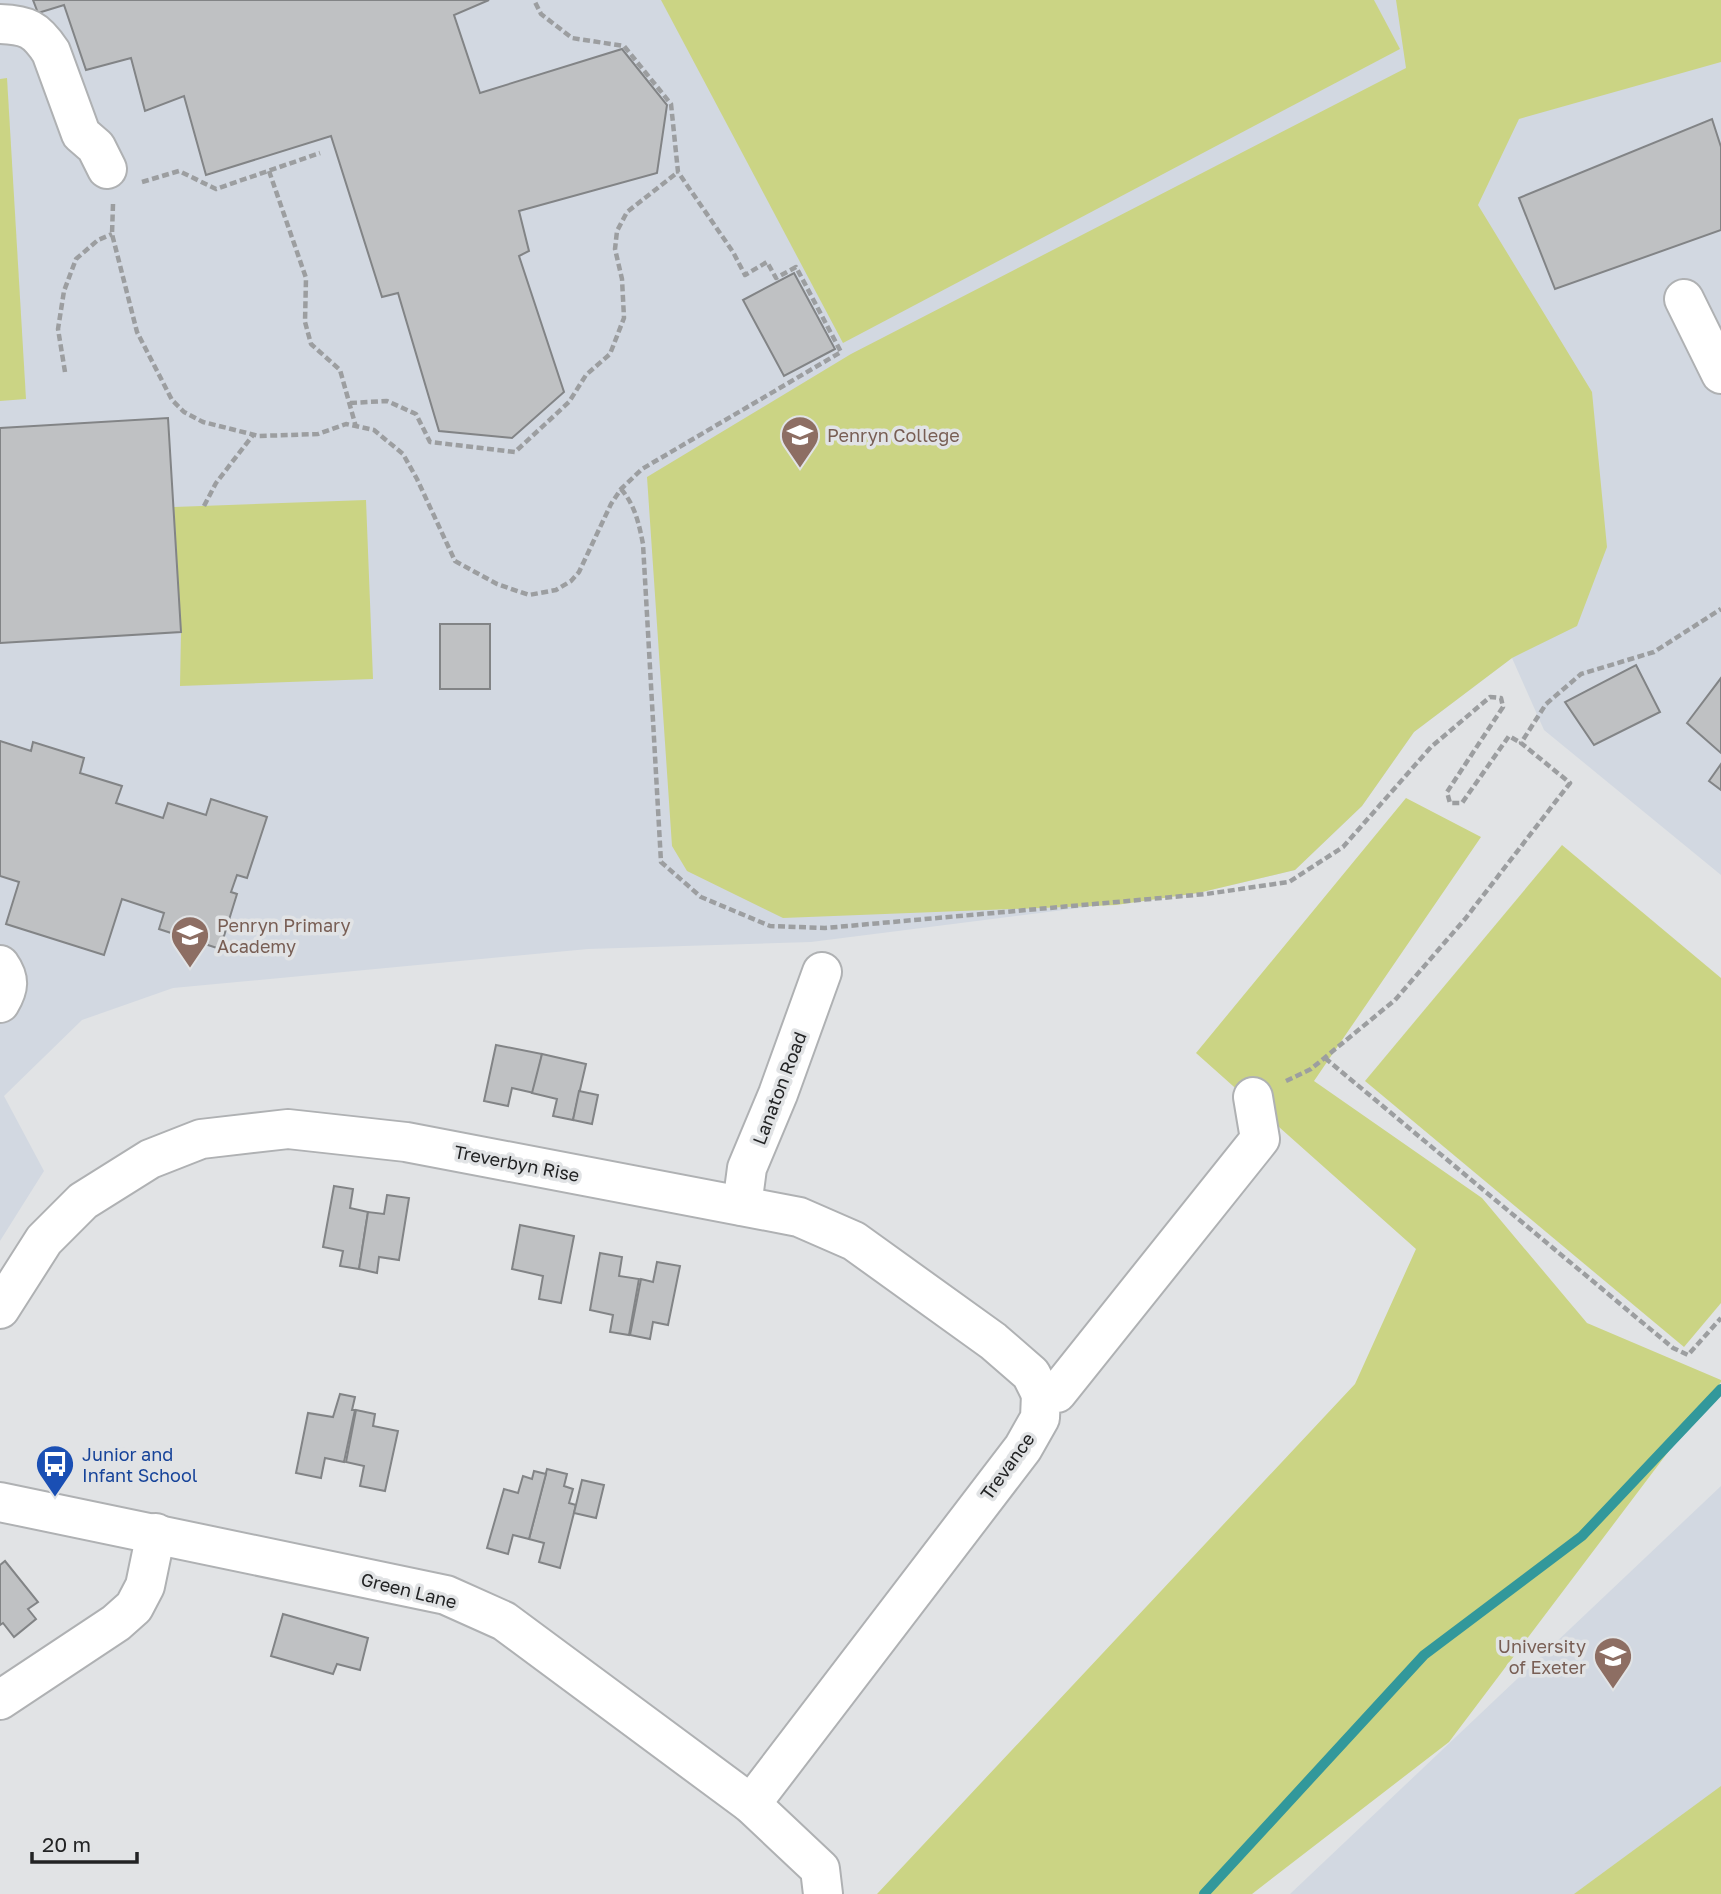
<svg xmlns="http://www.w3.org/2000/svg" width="1721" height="1894" font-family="'Golos Text',sans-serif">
<rect width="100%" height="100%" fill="#e1e3e5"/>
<g fill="#d2d8e1">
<polygon points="0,0 1721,0 1721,875 1544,730 1512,658 1414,732 1362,806 1295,870 1198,893 811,942 588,949 173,988 82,1020 4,1096 44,1171 0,1241"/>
<polygon points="1721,1486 1721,1894 1290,1894"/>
</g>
<g fill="#cbd484">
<polygon points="661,0 1374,0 1400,49 843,343"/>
<polygon points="1396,0 1721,0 1721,62 1519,119 1478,205 1592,392 1607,547 1577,626 1512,658 1414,732 1362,806 1295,870 1198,893 1116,905 783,918 687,871 672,846 647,477 851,354 1406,68"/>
<polygon points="7,78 26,399 0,401 0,79"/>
<polygon points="366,500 373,679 180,686 181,632 174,507"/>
<polygon points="1406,798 1481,837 1314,1081 1482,1198 1587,1323 1721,1380 1721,1382 1449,1742 1252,1894 877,1894 1355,1384 1416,1249 1196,1053"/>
<polygon points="1562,845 1721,978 1721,1303 1684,1347 1365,1081"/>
<polygon points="1721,1786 1721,1894 1574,1894"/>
</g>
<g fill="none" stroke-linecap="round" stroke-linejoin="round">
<polyline stroke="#32989b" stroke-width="10" points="1204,1894 1424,1655 1582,1536 1721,1389"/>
</g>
<g fill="#bfc1c3" stroke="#828486" stroke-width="2">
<polygon points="33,0 489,0 454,15 480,93 622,49 667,105 657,173 519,211 529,251 519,256 564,392 512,438 439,431 398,293 382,297 331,136 206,175 184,96 145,111 131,58 86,70 64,5 38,13"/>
<polygon points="1712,119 1721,147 1721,230 1555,289 1519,198"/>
<polygon points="794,273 835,349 784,376 743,300"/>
<polygon points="168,418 181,632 0,643 0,428"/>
<rect x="440" y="624" width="50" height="65"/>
<polygon points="1636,665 1660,712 1594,745 1565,702"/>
<polygon points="1721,678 1721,753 1687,723"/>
<polygon points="0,741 31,751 33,742 84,758 80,773 122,786 116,803 163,818 168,803 206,815 211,799 267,817 247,878 237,875 231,892 237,894 220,949 159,929 164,913 122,899 104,955 6,924 19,882 0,876"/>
<polygon points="1721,764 1721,790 1709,781"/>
<polygon points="496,1045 542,1054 534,1093 512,1088 508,1106 484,1101"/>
<polygon points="542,1054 586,1064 573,1120 553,1116 557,1099 532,1093"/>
<polygon points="579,1091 598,1095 592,1124 573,1120"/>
<polygon points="334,1186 353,1189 350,1208 368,1212 359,1269 340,1266 343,1251 323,1247"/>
<polygon points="387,1195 409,1198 399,1260 379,1257 377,1273 359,1269 368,1212 384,1214"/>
<polygon points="520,1225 574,1236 561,1303 539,1299 543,1276 512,1269"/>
<polygon points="600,1253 622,1257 619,1276 639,1279 629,1335 610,1332 613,1315 590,1310"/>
<polygon points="657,1262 680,1266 668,1325 653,1322 650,1339 630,1335 641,1279 653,1282"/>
<polygon points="340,1394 355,1397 352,1410 355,1410 344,1462 325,1458 321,1478 296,1473 308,1413 333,1417"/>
<polygon points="356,1410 375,1414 373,1426 398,1431 385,1491 360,1486 364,1466 346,1462"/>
<polygon points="547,1469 567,1474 564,1486 573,1489 569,1503 576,1505 560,1568 539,1562 544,1543 529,1539"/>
<polygon points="534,1471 546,1474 529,1539 513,1535 508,1554 487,1548 504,1489 518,1493 523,1476 532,1479"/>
<polygon points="582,1480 604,1485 596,1518 574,1513"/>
<polygon points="5,1561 38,1602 28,1609 36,1619 14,1637 3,1623 0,1625 0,1565"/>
<polygon points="283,1614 368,1638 360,1670 337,1664 333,1674 271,1656"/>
</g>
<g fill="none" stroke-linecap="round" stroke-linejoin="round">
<g stroke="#afb1b3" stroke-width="42">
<g id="minor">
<path d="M0 24C27 25 36 29 51 52L81 134 96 147 107 169"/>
<polyline points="1684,299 1721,374"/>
<path d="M0 965C10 979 9 988 0 1003"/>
<polyline points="742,1206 747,1168 778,1094 822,972"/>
<polyline points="0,1309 44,1240 83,1201 150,1159 201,1139 288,1129 406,1142 799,1217 854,1241 993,1341 1031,1374 1041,1394"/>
<polyline points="0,1502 446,1595 504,1621 751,1804 820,1869 823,1894"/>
<polyline points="0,1700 116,1623 134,1607 145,1586 156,1533"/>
<polyline points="751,1804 1023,1448 1040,1418 1041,1394 1057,1393 1260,1139 1253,1097"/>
</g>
</g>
<g stroke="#9c9ea0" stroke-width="4.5" stroke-dasharray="7 3.5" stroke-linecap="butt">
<polyline points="269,171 306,278 305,322 311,344 340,370 356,427"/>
<polyline points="142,182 179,171 216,189 320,153"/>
<polyline points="113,204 112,234 137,332 172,400 184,412 203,422 259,436 318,434 346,424 374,430 403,454 417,479 455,561 497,584 529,595 556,590 571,581 579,572 611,504 621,489 642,469 841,352 796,267 776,278 767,262 745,275 733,252 678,172 671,104 624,46 572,38 541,14 534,0"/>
<polyline points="65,372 58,329 64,291 76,259 98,240 112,234"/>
<polyline points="350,403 387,401 416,414 430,442 515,452 569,402 586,375 610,354 624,318 622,279 615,249 617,231 627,212 678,172"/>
<path d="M621 489C635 505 639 524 643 544L661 862 701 897 770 926 825 928 1206 894 1289 882 1343 847 1431 747 1490 697 1501 698 1503 707 1447 792 1450 803H1462L1509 736 1521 743"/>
<polyline points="204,506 216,483 253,435"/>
<polyline points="1325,1058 1673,1348 1688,1355 1721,1318"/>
<polyline points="1286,1081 1311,1069 1395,1000 1465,919 1570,783 1521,743 1546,704 1581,674 1654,652 1721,609"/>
</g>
<use href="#minor" stroke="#fff" stroke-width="38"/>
</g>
<defs>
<g id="school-pin" transform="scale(2.0125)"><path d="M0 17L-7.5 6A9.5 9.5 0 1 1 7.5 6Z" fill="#8d6e63" stroke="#e1e3e5"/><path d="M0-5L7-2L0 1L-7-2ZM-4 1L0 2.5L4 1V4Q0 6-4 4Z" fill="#fff"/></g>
<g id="bus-pin" transform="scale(2.0125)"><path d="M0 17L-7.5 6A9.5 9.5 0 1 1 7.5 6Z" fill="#1a4fb4" stroke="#e1e3e5"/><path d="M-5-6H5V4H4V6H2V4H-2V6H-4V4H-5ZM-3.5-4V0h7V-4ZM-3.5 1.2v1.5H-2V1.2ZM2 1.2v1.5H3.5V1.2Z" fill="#fff"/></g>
<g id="university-pin" transform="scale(2.0125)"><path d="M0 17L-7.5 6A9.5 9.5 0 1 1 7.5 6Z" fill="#8d6e63" stroke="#e1e3e5"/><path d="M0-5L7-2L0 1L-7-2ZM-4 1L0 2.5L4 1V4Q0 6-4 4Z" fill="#fff"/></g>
</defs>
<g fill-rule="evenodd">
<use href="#school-pin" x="800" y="435"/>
<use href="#school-pin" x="190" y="935"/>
<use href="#bus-pin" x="55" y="1464"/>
<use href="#university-pin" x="1613" y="1656"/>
</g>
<g text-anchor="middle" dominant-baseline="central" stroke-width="7" stroke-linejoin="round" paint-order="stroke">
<g font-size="18" fill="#785e54" stroke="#e1e3e5" text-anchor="start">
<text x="827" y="435">Penryn College</text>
<text x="217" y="925">Penryn Primary<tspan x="217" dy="21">Academy</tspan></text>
<text x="1586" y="1646" text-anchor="end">University<tspan x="1586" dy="21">of Exeter</tspan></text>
</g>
<g font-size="18" fill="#222324" stroke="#e1e3e5">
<text transform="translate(779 1088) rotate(-69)">Lanaton Road</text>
<text transform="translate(517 1163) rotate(11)">Treverbyn Rise</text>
<text transform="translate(1007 1466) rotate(-54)">Trevance</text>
<text transform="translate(409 1590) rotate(14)">Green Lane</text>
</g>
<g font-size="18" fill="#164399" stroke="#e1e3e5" text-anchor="start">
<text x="82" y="1454">Junior and<tspan x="82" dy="21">Infant School</tspan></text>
</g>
</g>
<path d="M32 1852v10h105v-10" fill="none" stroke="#222324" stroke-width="3.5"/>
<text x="42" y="1852" font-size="21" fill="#222324" stroke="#e1e3e5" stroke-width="5" paint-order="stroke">20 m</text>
</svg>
